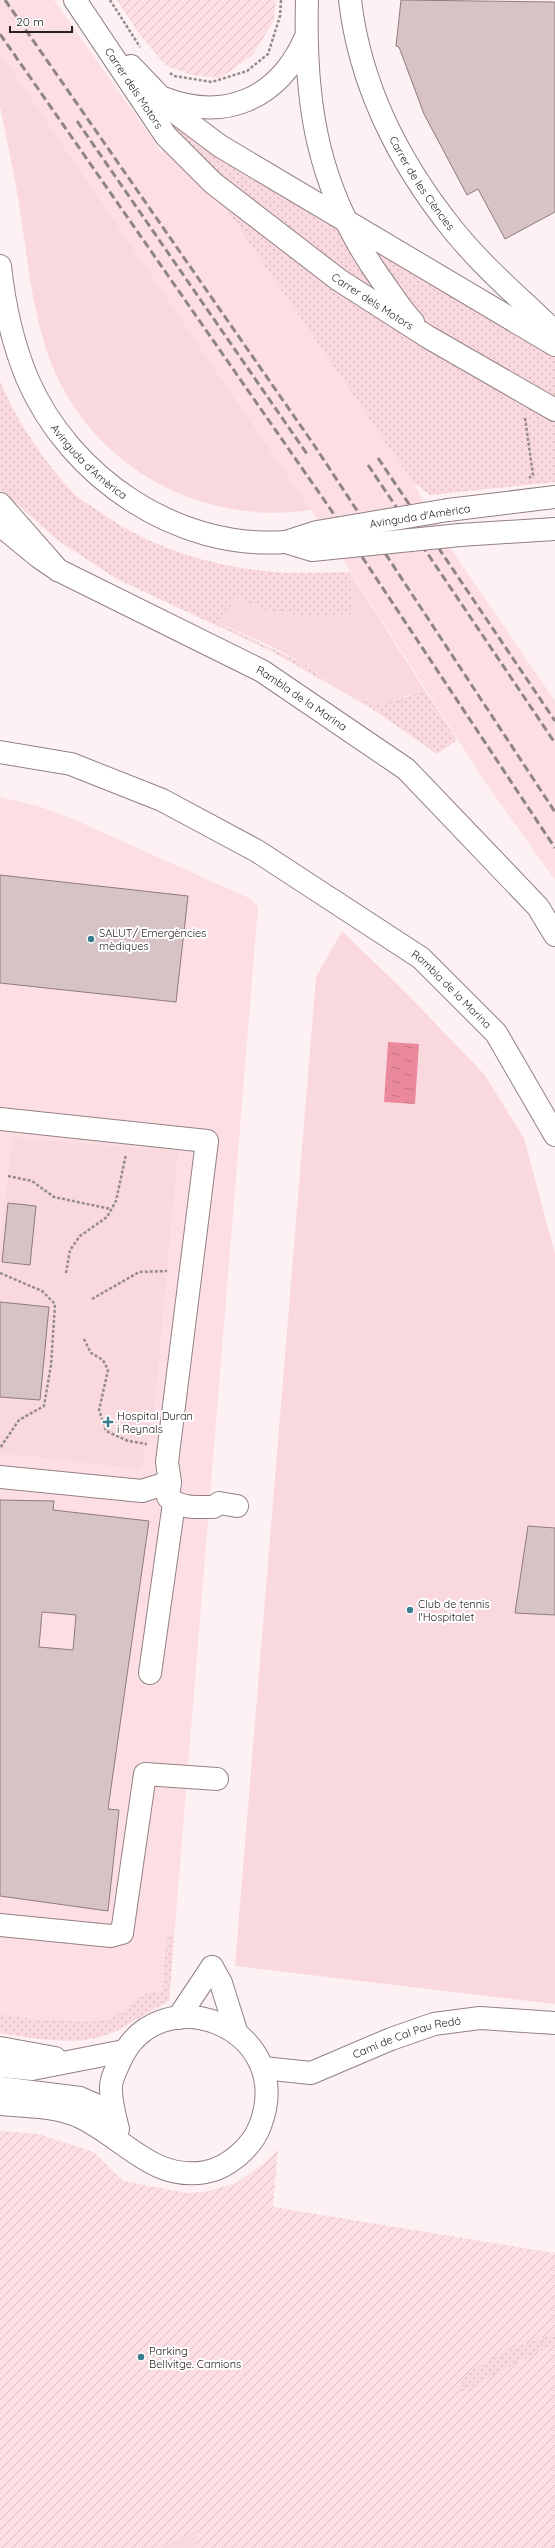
<svg xmlns="http://www.w3.org/2000/svg" width="555" height="2548" font-family="Quicksand,sans-serif">
<defs>
<pattern id="industrial-furrows" width="10" height="10" patternUnits="userSpaceOnUse"><rect width="10" height="10" fill="#fddfe3"/><path d="M-1 1l2-2M0 10L10 0M9 11l2-2" fill="none" stroke="#d9bfc2"/></pattern>
<pattern id="grass-dots" width="8" height="8" patternUnits="userSpaceOnUse"><rect width="8" height="8" fill="#fad9de"/><path d="M2 2h.1M6 6h.1" fill="none" stroke="#d6babe" stroke-width="1.8" stroke-linecap="round"/></pattern>
<pattern id="water-ripples" width="26" height="14" patternUnits="userSpaceOnUse"><rect width="26" height="14" fill="#eb899c"/><path d="M2 4q2-2 4 0t4 0M15 11q2-2 4 0t4 0" fill="none" stroke="#be707f"/></pattern>
</defs>
<rect width="100%" height="100%" fill="#fef1f3"/>
<g fill="#fddfe3">
<polygon points="0,0 54,0 161,151 168,147 215,193 414,484 453,552 555,701 555,880 485,782 311,510 0,52"/>
<polygon points="0,797 38,806 73,819 251,899 258,907 169,2000 116,2031 82,2041 0,2033"/>
</g>
<g fill="url(#industrial-furrows)">
<polygon points="117,0 276,0 274,20 253,55 220,78 191,75 165,65 140,35"/>
<polygon points="0,2131 39,2134 94,2152 123,2181 187,2193 209,2191 236,2183 266,2162 278,2149 273,2207 555,2253 555,2548 196,2548 197,2530 161,2548 0,2548"/>
</g>
<g fill="url(#grass-dots)">
<polygon points="156,101 337,223 388,304 184,147"/>
<path d="M215 193 555 418V482L431 495C424 492 421 486 414 484Z"/>
<polygon points="365,241 555,355 555,402 427,327"/>
<path d="M0 381C16 421 44 460 72 492 78 499 89 504 97 510 150 548 209 566 274 572 299 574 325 572 350 572L353 614 310 616 267 611 238 598 216 622 302 663 339 689 365 701 404 698 424 689 457 740 437 754 371 708 271 651 117 579 60 542 0 489Z"/>
<path d="M167 1936H174L169 2000 164 2004C147 2012 132 2023 116 2031 80 2048 38 2039 0 2033V2014C19 2019 93 2025 109 2019 127 2012 140 1989 162 1991Z"/>
<path d="M555 2333V2343L459 2393C460 2389 460 2384 462 2381 473 2361 534 2341 555 2333Z"/>
</g>
<g fill="#fad9de">
<path d="M0 52 311 510C205 526 98 471 54 370 32 318 28 260 19 204 14 171 6 139 0 106 0 89 0 69 0 52Z"/>
<path d="M350 572 424 689C409 695 393 703 377 703 351 704 323 675 302 663 275 647 245 634 216 622L238 598 267 611 310 616 353 614Z"/>
<polygon points="342,931 410,997 484,1074 524,1138 555,1254 555,2004 235,1966 316,977"/>
<polygon points="13,1138 178,1151 154,1413 141,1469 0,1453 0,1239"/>
<polygon points="197,2530 196,2548 161,2548"/>
</g>
<polygon fill="url(#water-ripples)" points="388,1042 419,1044 415,1104 384,1102"/>
<g fill="#d7c3c6" stroke="#8e7b7e" fill-rule="evenodd">
<polygon points="401,0 555,2 555,212 505,239 478,189 467,195 424,114 399,47 396,46"/>
<polygon points="0,875 188,896 176,1002 0,983"/>
<polygon points="8,1203 36,1206 30,1265 2,1262"/>
<polygon points="0,1302 49,1307 40,1400 0,1397"/>
<path d="M0 1500 54 1501 53 1510 149 1521 108 1809 119 1810 108 1911 0 1896ZM42 1612 76 1615 73 1650 39 1647Z"/>
<polygon points="528,1526 555,1528 555,1615 515,1613"/>
</g>
<g fill="none" stroke-linecap="round" stroke-linejoin="round">
<g stroke="#938083" stroke-width="24">
<g id="minor">
<path id="s1" d="M75 0 166 136 213 183 339 280 428 337 555 410"/>
<path d="M307 0C304 106 318 190 380 278 391 293 400 309 413 322"/>
<path id="s2" d="M350 0C360 86 400 164 454 231 484 268 521 299 555 332"/>
<polyline points="131,66 176,113 220,146 555,345"/>
<path d="M163 98C225 122 278 99 305 39"/>
<path id="s3" d="M0 266C4 303 13 344 27 378 70 478 177 550 286 542"/>
<polyline points="448,510 555,497"/>
<path id="s4" d="M0 525 39 557 58 570 262 671 406 769 538 907 555 935"/>
<polyline points="460,535 555,529"/>
<path id="s5" d="M0 752 71 764 162 800 257 851 421 958 496 1033 555 1135"/>
<path d="M0 1119 207 1141 167 1462 170 1482 168 1497C179 1509 199 1507 214 1507L219 1503 237 1506"/>
<polyline points="0,1477 142,1491 170,1482"/>
<polyline points="150,1673 174,1503"/>
<polyline points="0,1925 111,1936 122,1933 145,1774 217,1779"/>
<polyline points="212,1967 221,1983 237,2034"/>
<polyline points="178,2018 212,1967"/>
<polyline points="0,2048 55,2058"/>
<polyline points="0,2066 32,2069 124,2051"/>
<path id="s6" d="M263 2068 311 2073 391 2039 434 2024 480 2018 555 2023"/>
<polyline points="0,2088 80,2098 103,2108 117,2128"/>
<path d="M0 2104C26 2106 54 2106 78 2116 123 2136 152 2182 206 2172 228 2168 252 2147 260 2126 298 2027 159 1974 120 2061 116 2070 110 2080 111 2090 111 2103 115 2117 118 2129"/>
</g>
</g>
<g stroke="#938083" stroke-width="24">
<polyline id="highway" points="0,504 58,570"/>
</g>
<g stroke="#958b8d" stroke-width="2.5" stroke-dasharray="3 2" stroke-linecap="butt">
<polyline points="110,0 140,47"/>
<polyline points="170,73 174,76 212,82 247,71 268,54 280,16 281,0"/>
<polyline points="525,418 533,475 529,478"/>
<polyline points="8,1176 32,1181 54,1197 111,1209"/>
<polyline points="0,1273 42,1291 55,1304 51,1365 44,1406 19,1420 0,1448"/>
<polyline points="66,1273 70,1250 80,1236 107,1217 116,1201 126,1154"/>
<polyline points="92,1299 139,1272 167,1271"/>
<polyline points="84,1339 91,1353 103,1360 108,1370 99,1410 106,1431 128,1441 147,1444"/>
</g>
<use href="#minor" stroke="#fff" stroke-width="22"/>
<use href="#highway" stroke="#fff" stroke-width="22"/>
<g stroke="#8f8486" stroke-width="3" stroke-dasharray="8 4" stroke-linecap="butt">
<polyline points="5,0 314,445 555,812"/>
<polyline points="0,34 329,507 555,848"/>
<polyline points="77,121 307,454"/>
<polyline points="378,458 555,721"/>
<polyline points="368,465 555,743"/>
</g>
<g stroke="#938083" stroke-width="24" stroke-linecap="butt">
<g id="minor-bridge">
<polyline points="286,542 312,550 460,535"/>
<polyline points="286,542 317,532 448,510"/>
</g>
</g>
<use href="#minor-bridge" stroke="#fff" stroke-width="22"/>
</g>
<g fill="#3b7d8f" stroke="#fff" stroke-width="1.5">
<circle cx="91" cy="939" r="4"/>
<path d="M106 1416h4v4h4v4h-4v4h-4v-4h-4v-4h4z"/>
<circle cx="410" cy="1610" r="4"/>
<circle cx="141" cy="2357" r="4"/>
</g>
<g text-anchor="middle" dominant-baseline="central" stroke-width="4" stroke-linejoin="round" paint-order="stroke">
<g font-size="11" fill="#282022" stroke="#fff">
<text stroke="none"><textPath href="#s1" startOffset="106">Carrer dels Motors</textPath></text>
<text stroke="none"><textPath href="#s2" startOffset="199">Carrer de les Ciències</textPath></text>
<text stroke="none"><textPath href="#s1" startOffset="429">Carrer dels Motors</textPath></text>
<text stroke="none"><textPath href="#s3" startOffset="221">Avinguda d'Amèrica</textPath></text>
<text transform="translate(420 516) rotate(-9)">Avinguda d'Amèrica</text>
<text stroke="none"><textPath href="#s4" startOffset="349">Rambla de la Marina</textPath></text>
<text stroke="none"><textPath href="#s5" startOffset="517">Rambla de la Marina</textPath></text>
<text stroke="none"><textPath href="#s6" startOffset="151">Camí de Cal Pau Redó</textPath></text>
</g>
<g font-size="11" fill="#282022" stroke="#fff" text-anchor="start">
<text x="99" y="933">SALUT/ Emergències<tspan x="99" dy="13">mèdiques</tspan></text>
<text x="117" y="1416">Hospital Duran<tspan x="117" dy="13">i Reynals</tspan></text>
<text x="418" y="1604">Club de tennis<tspan x="418" dy="13">l'Hospitalet</tspan></text>
<text x="149" y="2351">Parking<tspan x="149" dy="13">Bellvitge. Camions</tspan></text>
</g>
</g>
<path d="M10 26v6h62v-6" fill="none" stroke="#282022" stroke-width="2"/>
<text x="16" y="26" font-size="12" fill="#282022" stroke="#ffffff" stroke-width="3" paint-order="stroke">20 m</text>
</svg>
